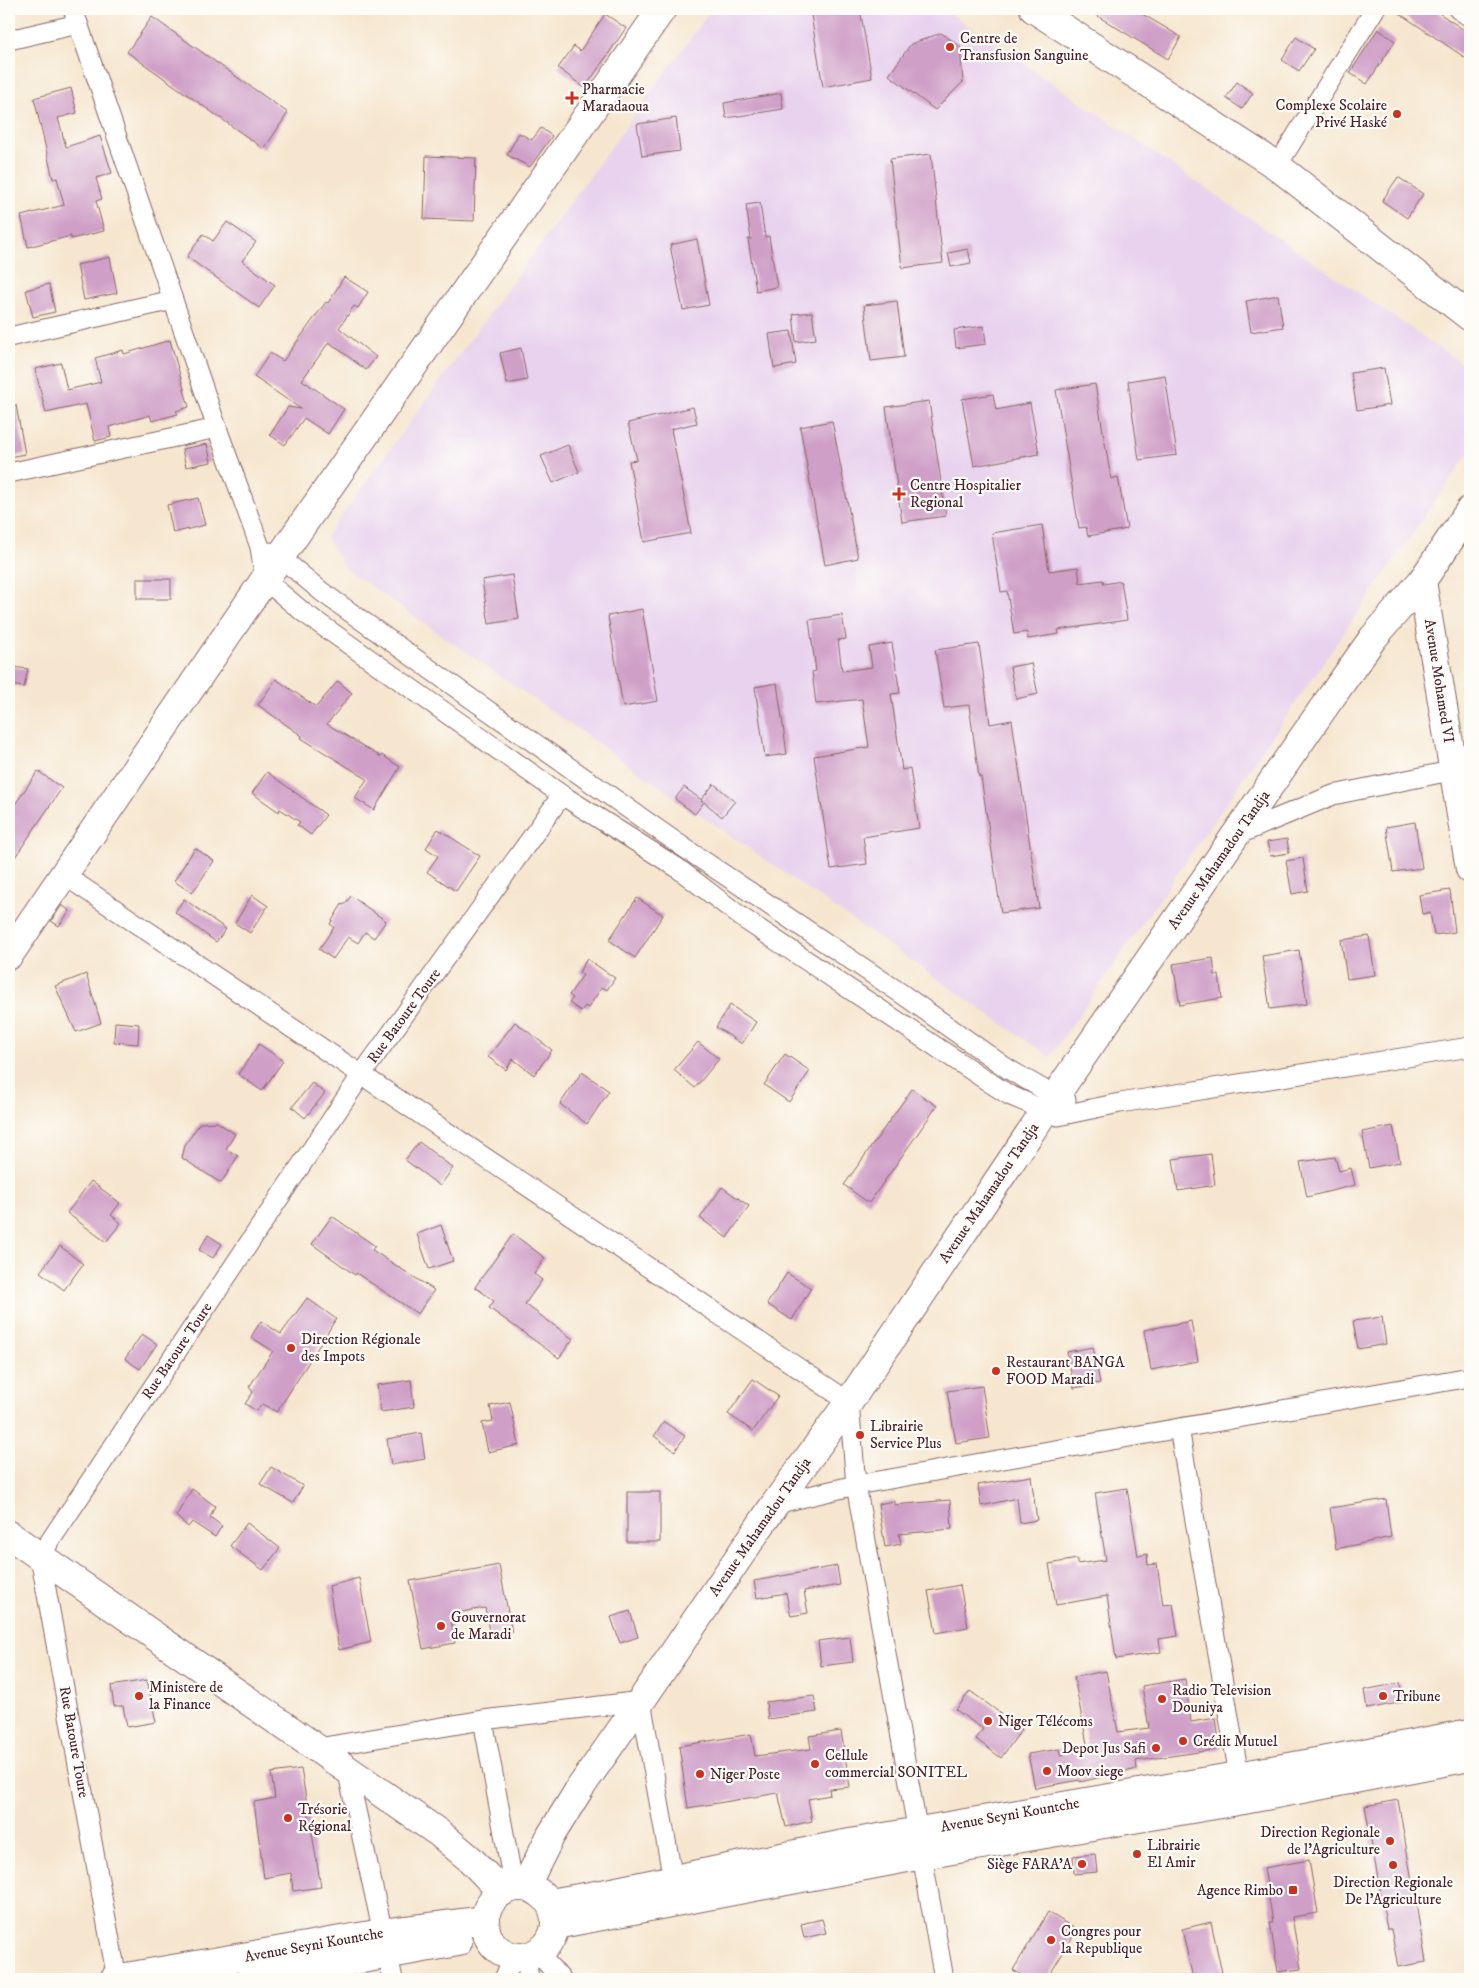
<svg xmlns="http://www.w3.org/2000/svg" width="1479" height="1988" font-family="'IM FELL DW Pica',serif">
<rect width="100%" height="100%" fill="#fdfcf7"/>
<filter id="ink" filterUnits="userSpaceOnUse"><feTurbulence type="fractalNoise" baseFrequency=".02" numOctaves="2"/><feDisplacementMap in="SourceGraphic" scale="10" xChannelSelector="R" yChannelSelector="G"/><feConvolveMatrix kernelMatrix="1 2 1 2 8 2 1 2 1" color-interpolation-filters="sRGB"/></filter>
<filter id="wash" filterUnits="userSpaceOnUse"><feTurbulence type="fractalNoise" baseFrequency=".0096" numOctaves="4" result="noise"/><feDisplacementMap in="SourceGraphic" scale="20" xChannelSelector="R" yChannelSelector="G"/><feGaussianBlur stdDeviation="1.12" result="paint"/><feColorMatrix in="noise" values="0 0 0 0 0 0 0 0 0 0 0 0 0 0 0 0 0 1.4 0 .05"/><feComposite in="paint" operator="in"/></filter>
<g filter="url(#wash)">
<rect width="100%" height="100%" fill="#f6e6cf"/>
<polygon fill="#e8d2ee" points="712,9 944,9 1470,369 1470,451 1050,1057 346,569 326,537"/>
<g id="blocks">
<g fill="#cf9fc7">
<polygon points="810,9 860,9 872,78 823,87"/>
<polygon points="1086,9 1134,9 1181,37 1168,59"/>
<polygon points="1393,9 1433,9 1470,34 1470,61"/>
<polygon points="605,14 626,28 585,88 558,68 574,46 580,51"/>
<polygon points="152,17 288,113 264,149 127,52"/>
<polygon points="1378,29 1395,41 1367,84 1350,73"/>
<polygon points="941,33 960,46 963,82 935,110 889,75 911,44"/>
<polygon points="1296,37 1314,49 1299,71 1282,60"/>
<polygon points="1237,82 1253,93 1242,109 1226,98"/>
<polygon points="71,88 77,113 58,118 66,147 100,136 112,173 96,178 102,199 96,201 104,231 71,239 71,236 28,247 21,216 64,205 57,178 53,179 34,98"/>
<polygon points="781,93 783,109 726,118 724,103"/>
<polygon points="676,118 680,151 642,156 637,124"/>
<polygon points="541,128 552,136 530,167 507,155 519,133 532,140"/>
<polygon points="931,154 943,263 902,268 890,159"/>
<polygon points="426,156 476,158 474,221 424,219"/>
<polygon points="1398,177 1423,194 1407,218 1382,201"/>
<polygon points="760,203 765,237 769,236 777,287 756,291 748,239 751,239 746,205"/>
<polygon points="227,222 256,242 242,261 275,285 259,308 187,257 203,234 213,241"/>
<polygon points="697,239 709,305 683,310 670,245"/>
<polygon points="968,249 971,263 951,267 948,253"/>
<polygon points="110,257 117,293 84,300 77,265"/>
<polygon points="344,277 368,292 358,308 354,306 339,328 376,357 366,370 329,342 302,380 344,409 328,434 304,418 285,445 270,435 288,407 301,409 254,377 270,353 283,361 326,302 328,303"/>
<polygon points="49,284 55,312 33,317 26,290"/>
<polygon points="1278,295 1283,327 1251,332 1246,301"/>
<polygon points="897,301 904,357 871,361 864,305"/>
<polygon points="812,312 816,339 796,342 793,314"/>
<polygon points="984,326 986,344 956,348 954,330"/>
<polygon points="791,331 796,364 774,368 769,334"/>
<polygon points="170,340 189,407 176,411 178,414 152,421 150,415 109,427 111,437 95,441 86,404 46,413 35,369 61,363 67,390 101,382 95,358 123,350 124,354"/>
<polygon points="521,348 527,380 507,384 500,353"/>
<polygon points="1384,368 1390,405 1357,410 1351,373"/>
<polygon points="1165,375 1177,455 1139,460 1128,381"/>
<polygon points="1095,384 1111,479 1118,477 1127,529 1088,536 1086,527 1079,528 1056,390"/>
<polygon points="993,394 996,410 1030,403 1039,454 974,466 962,399"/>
<polygon points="929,401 946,516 902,522 886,407"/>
<polygon points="16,405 25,454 9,457 9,406"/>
<polygon points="693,407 697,423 671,429 691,533 644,542 629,461 637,460 628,423"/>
<polygon points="832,421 858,558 825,565 800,427"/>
<polygon points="207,444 211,462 186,467 182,449"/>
<polygon points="568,445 579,472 553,483 541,456"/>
<polygon points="198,498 205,525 173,533 167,505"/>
<polygon points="1042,525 1049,571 1078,567 1080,583 1103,580 1104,584 1121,581 1127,620 1058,630 1059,634 1028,639 1027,632 1014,634 1007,591 1001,592 992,533"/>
<polygon points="512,575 519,619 489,624 482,580"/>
<rect x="137" y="579" width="34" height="20"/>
<polygon points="642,609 658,701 623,707 608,616"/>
<polygon points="842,615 846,639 838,640 842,671 872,667 869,647 892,643 900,693 891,694 902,770 910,768 919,828 863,837 867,864 831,869 814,756 869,747 862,699 816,704 812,672 816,671 809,620"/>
<polygon points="979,644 990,724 1012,720 1039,908 1001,913 981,777 979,777 969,705 944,708 935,650"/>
<polygon points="1031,663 1038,694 1016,699 1010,667"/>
<polygon points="12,667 28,669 24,687 9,685"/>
<polygon points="276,679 316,707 338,681 352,693 327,724 381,757 382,755 400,767 374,810 355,798 367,779 301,738 302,736 258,705"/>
<polygon points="777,683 787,754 765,757 755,687"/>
<polygon points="38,771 62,788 9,866 9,813"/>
<polygon points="267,772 326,815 311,835 297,825 300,822 280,809 279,812 252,793"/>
<polygon points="714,784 735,801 722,817 704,802 695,814 675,799 684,787 703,801 701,800"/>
<polygon points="1415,822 1422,868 1393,872 1386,827"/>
<polygon points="438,829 480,856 456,891 427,872 438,856 426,848"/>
<polygon points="1287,839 1289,853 1270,856 1267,842"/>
<polygon points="195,848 214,861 192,893 174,881"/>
<polygon points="1303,858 1308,891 1292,894 1286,861"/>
<polygon points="1450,890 1455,932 1434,935 1430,912 1422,914 1419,895"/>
<polygon points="252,895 268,906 250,933 235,923"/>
<polygon points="351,896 386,921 374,938 365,932 358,943 348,937 333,959 319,949 334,927 330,924 342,904 344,905"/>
<polygon points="637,898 663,915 635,958 609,940"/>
<polygon points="184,899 226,929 216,942 175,912"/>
<polygon points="62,905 70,911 59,926 51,921"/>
<polygon points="1369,936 1375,975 1347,979 1341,940"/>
<polygon points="1299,950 1307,1004 1270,1009 1262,956"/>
<polygon points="1213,958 1215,975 1219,975 1222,998 1180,1005 1173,964"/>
<polygon points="587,959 615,978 607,990 602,987 588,1008 585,1006 581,1011 569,1003 573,998 569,995 583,975 579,972"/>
<polygon points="86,974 101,1023 76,1032 55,986"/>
<polygon points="730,1005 756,1022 742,1044 716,1027"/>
<polygon points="115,1022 139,1024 138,1044 114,1042"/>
<polygon points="515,1022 552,1050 534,1075 513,1059 506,1070 488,1057"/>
<polygon points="698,1042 719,1059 695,1088 674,1070"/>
<polygon points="259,1044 283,1061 262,1091 238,1074"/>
<polygon points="785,1054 810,1071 789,1102 764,1085"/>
<polygon points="582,1072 609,1091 587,1124 560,1104"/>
<polygon points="312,1083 325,1093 305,1118 292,1107"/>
<polygon points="912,1089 937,1106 869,1203 844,1185"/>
<polygon points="217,1122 235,1134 226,1149 238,1156 221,1183 182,1158 185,1145 200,1123"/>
<polygon points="1393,1126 1400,1162 1369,1168 1362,1132"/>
<polygon points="419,1142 453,1168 440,1186 405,1160"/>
<polygon points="1211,1154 1215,1185 1178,1191 1173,1159"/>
<polygon points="1335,1157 1339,1171 1351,1168 1355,1185 1307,1197 1300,1162"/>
<polygon points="91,1181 120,1203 111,1215 121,1223 106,1242 67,1213"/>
<polygon points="722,1187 749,1206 727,1238 700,1218"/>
<polygon points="332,1216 375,1246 372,1250 434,1290 418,1314 356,1273 355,1275 312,1244"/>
<polygon points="441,1225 453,1261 429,1269 417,1234"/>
<polygon points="513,1234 545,1258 534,1274 542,1280 525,1304 573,1339 559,1358 489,1308 494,1301 475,1287"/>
<polygon points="208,1235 222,1244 213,1258 199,1250"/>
<polygon points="60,1246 83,1264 64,1290 40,1272"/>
<polygon points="787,1273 811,1288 792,1320 767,1304"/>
<polygon points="307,1298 336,1319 277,1412 262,1404 257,1411 245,1404 253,1392 249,1387 273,1351 251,1337 261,1321 281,1334"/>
<polygon points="1382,1317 1386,1344 1358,1349 1353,1321"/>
<polygon points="1191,1321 1198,1361 1151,1370 1144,1330"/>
<polygon points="142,1334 157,1344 140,1369 125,1359"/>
<polygon points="1093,1347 1100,1383 1074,1388 1067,1352"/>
<polygon points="753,1379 778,1396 753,1431 728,1414"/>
<polygon points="411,1380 414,1407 381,1412 377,1385"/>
<polygon points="982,1386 990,1438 956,1443 947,1391"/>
<polygon points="510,1402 519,1445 488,1452 482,1423 493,1421 490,1406"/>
<polygon points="664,1422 685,1436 675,1451 654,1436"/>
<polygon points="421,1433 425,1459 391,1465 387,1439"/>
<polygon points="271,1467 303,1486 293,1503 260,1484"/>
<polygon points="1031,1476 1037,1520 1020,1523 1017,1498 981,1506 978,1485"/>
<polygon points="1127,1488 1138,1556 1147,1554 1148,1565 1157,1564 1163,1605 1173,1604 1178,1636 1159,1639 1161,1652 1116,1659 1107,1596 1056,1605 1049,1564 1077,1559 1077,1564 1106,1560 1095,1493"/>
<polygon points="192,1489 215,1506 210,1517 222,1526 215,1537 192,1522 188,1527 176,1516"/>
<rect x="627" y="1492" width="33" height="50"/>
<polygon points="1386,1499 1391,1537 1336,1549 1330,1508"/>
<polygon points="950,1500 952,1529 899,1534 901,1544 885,1547 878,1504 894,1501 894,1505"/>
<polygon points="247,1523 280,1548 263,1570 230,1546"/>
<polygon points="499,1565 512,1633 490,1637 485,1608 450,1614 455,1643 423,1649 410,1581"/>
<polygon points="837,1566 840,1585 804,1591 808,1613 791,1616 786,1593 757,1598 754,1581"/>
<polygon points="359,1578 371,1642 339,1650 329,1586"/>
<polygon points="960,1585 968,1627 936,1633 928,1591"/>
<polygon points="630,1611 638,1637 620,1643 611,1617"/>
<polygon points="850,1637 853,1662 821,1666 818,1641"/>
<polygon points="1106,1671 1118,1732 1149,1728 1142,1686 1185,1679 1191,1722 1216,1718 1220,1749 1136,1761 1137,1769 1080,1782 1080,1780 1035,1788 1028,1754 1060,1749 1061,1755 1088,1749 1074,1677"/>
<polygon points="147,1680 156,1722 127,1727 123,1706 114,1706 111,1686"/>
<polygon points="1400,1683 1403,1702 1367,1709 1364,1690"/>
<polygon points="970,1691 1022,1729 1001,1758 976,1739 983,1729 956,1710"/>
<polygon points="814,1696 817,1712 768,1719 766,1702"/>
<polygon points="841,1731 850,1787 829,1789 830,1795 808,1799 812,1821 786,1827 778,1793 688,1808 679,1746 751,1734 755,1756 811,1749 809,1736"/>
<polygon points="301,1769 321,1887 293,1891 291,1873 264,1878 254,1802 275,1798 271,1773"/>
<polygon points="1398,1800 1426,1962 1398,1967 1391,1929 1387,1929 1365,1806"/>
<polygon points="1095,1854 1097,1872 1074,1874 1073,1856"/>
<polygon points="1309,1860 1318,1913 1292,1917 1301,1969 1278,1972 1270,1922 1273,1922 1264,1868"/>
<polygon points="1048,1912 1077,1930 1047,1979 1028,1979 1013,1970"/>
<polygon points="822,1919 826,1933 804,1938 801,1924"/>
<polygon points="1211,1922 1222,1973 1193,1979 1182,1929"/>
</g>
</g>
</g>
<g filter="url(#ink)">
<use href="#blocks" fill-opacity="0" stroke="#866564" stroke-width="1"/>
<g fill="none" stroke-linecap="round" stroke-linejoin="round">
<g stroke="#866564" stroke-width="21">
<g id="street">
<polyline points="73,9 217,428 260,547 265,580 303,612 562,795 676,867 744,919 989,1082 1009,1095 1058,1116 1120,1103 1470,1047"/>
<polyline points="1458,9 1470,17"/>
<polyline points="9,40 78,24"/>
<polyline points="1277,166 1375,9"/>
<polyline points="9,337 173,300"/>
<polyline points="9,473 217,428"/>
<polyline points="270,552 280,557 322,592 476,702 683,847 902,994 1008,1069 1055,1096 1066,1100"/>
<polyline points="1237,835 1333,795 1470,767"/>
<polyline points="64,875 849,1402 856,1485 944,1979"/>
<polyline points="1179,1428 1241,1787"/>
<polyline points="775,1504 856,1485 1470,1377"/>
<polyline points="483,1720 514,1888"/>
<polyline points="318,1748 483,1720 641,1701 675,1891"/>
<polyline points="347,1769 393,1979"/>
<polyline points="538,1953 561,1979"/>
<polyline points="526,1957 529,1979"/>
<polyline points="117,1979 40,1556 362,1074 562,795"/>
<polyline points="504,1979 514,1956"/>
</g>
</g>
<g stroke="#866564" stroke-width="30">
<g id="secondary">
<polyline points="1034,9 1277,166 1470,317"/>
<polyline points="1422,581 1470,869"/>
<polyline points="9,955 280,557 662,9"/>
<polyline points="9,1535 439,1833 470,1859 502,1892"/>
<polyline points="525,1887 551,1835 580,1788 641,1701 775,1504 849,1402 1044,1112 1322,710 1373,638 1422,581 1470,510"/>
</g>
</g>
<g stroke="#866564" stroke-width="30">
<g id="highway">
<circle cx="520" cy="1922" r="35"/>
<polyline points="550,1903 607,1893 844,1844 1289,1767 1470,1733"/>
<polyline points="555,1925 923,1855 1244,1800 1470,1757"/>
<polyline points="114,1979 382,1933 486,1920"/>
<polyline points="250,1979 458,1942"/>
</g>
</g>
<use href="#street" stroke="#fff" stroke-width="19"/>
<use href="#secondary" stroke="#fff" stroke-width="28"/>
<use href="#highway" stroke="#fff" stroke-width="28"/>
</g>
</g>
<g fill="#c8321e" stroke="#fdfcf7" stroke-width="2">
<circle cx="950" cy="47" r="5"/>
<path d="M569.5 90.5h5v5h5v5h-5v5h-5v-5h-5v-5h5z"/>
<circle cx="1397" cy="114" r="5"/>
<path d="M896.5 486.5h5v5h5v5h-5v5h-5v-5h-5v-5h5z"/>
<circle cx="291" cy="1348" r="5"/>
<circle cx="996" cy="1371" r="5"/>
<circle cx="860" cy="1435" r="5"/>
<circle cx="441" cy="1626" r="5"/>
<circle cx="139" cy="1696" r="5"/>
<circle cx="1383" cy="1696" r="5"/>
<circle cx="1162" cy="1699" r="5"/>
<circle cx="988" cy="1721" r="5"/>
<circle cx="1183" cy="1741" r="5"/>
<circle cx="1156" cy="1748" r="5"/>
<circle cx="815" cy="1764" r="5"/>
<circle cx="1047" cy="1771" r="5"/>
<circle cx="700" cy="1774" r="5"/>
<circle cx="288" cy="1818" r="5"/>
<circle cx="1390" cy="1841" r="5"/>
<circle cx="1137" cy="1854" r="5"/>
<circle cx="1082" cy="1864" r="5"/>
<circle cx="1393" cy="1865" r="5"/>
<rect x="1288" y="1885" width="10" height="10" rx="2.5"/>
<circle cx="1051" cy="1940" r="5"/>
</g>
<g text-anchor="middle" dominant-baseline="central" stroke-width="4.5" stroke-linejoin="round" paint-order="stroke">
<g font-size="15" fill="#4a1f2b" stroke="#fdfcf7" text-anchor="start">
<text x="960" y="38">Centre de<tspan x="960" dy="17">Transfusion Sanguine</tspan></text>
<text x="582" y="89">Pharmacie<tspan x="582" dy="17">Maradaoua</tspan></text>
<text x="1387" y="105" text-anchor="end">Complexe Scolaire<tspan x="1387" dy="17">Privé Haské</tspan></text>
<text x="910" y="485">Centre Hospitalier<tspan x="910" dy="17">Regional</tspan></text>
<text x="301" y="1339">Direction Régionale<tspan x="301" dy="17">des Impots</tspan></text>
<text x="1006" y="1362">Restaurant BANGA<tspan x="1006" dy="17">FOOD Maradi</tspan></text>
<text x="870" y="1426">Librairie<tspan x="870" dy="17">Service Plus</tspan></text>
<text x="451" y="1617">Gouvernorat<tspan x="451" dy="17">de Maradi</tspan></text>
<text x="149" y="1687">Ministere de<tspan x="149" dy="17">la Finance</tspan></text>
<text x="1172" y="1690">Radio Television<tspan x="1172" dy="17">Douniya</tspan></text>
<text x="1393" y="1696">Tribune</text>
<text x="998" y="1721">Niger Télécoms</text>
<text x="1193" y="1741">Crédit Mutuel</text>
<text x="1146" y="1748" text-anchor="end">Depot Jus Safi</text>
<text x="825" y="1755">Cellule<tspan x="825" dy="17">commercial SONITEL</tspan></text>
<text x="1057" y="1771">Moov siege</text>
<text x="710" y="1774">Niger Poste</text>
<text x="298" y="1809">Trésorie<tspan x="298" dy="17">Régional</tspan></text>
<text x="1380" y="1832" text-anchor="end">Direction Regionale<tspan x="1380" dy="17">de l'Agriculture</tspan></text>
<text x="1147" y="1845">Librairie<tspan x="1147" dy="17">El Amir</tspan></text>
<text x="1072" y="1864" text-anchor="end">Siège FARA'A</text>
<text x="1393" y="1882" text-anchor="middle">Direction Regionale<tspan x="1393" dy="17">De l'Agriculture</tspan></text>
<text x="1283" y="1890" text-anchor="end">Agence Rimbo</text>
<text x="1061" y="1931">Congres pour<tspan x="1061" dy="17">la Republique</tspan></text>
</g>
<g font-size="15" fill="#4a1f2b" stroke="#fdfcf7">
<text transform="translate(1439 681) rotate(81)">Avenue Mohamed VI</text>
<text transform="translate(1219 860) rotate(-55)">Avenue Mahamadou Tandja</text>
<text transform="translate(404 1016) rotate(-54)">Rue Batoure Toure</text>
<text transform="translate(989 1193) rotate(-56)">Avenue Mahamadou Tandja</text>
<text transform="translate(177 1351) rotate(-56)">Rue Batoure Toure</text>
<text transform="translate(760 1527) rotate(-55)">Avenue Mahamadou Tandja</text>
<text transform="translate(74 1742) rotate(80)">Rue Batoure Toure</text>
<text transform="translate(1010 1815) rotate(-10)">Avenue Seyni Kountche</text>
<text transform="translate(314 1945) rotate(-10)">Avenue Seyni Kountche</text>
</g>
</g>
<rect width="1479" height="1988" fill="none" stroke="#fdfcf7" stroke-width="30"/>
</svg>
